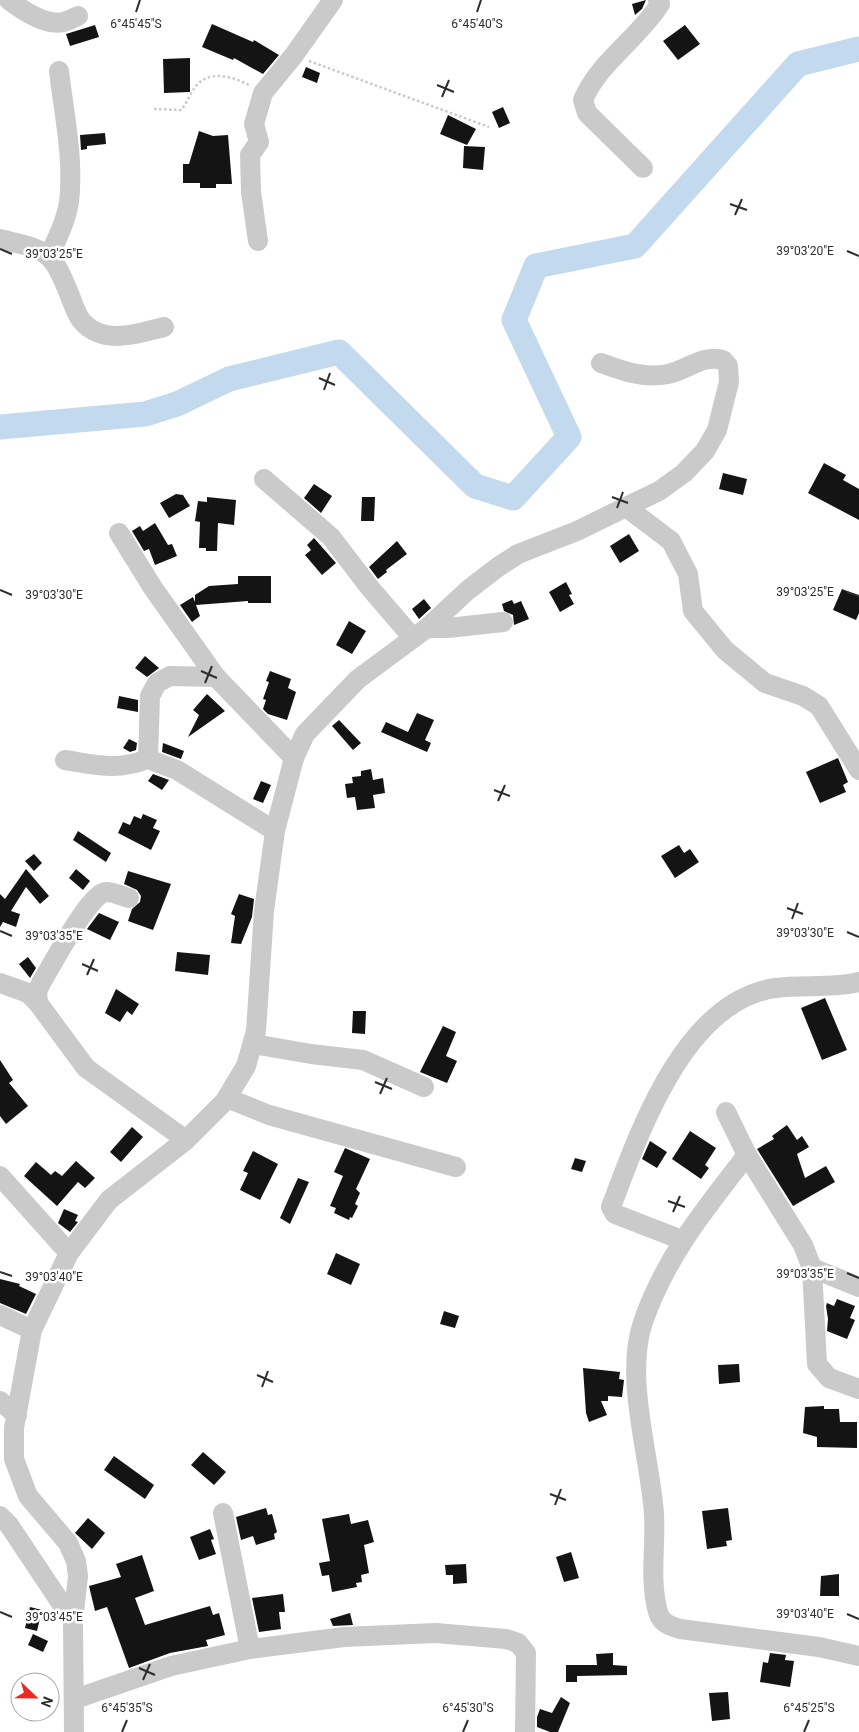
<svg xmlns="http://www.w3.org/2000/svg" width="859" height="1732" font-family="Roboto,sans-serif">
<rect width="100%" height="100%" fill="#fff"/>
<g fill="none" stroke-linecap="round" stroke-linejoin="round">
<polyline stroke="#c3d9ed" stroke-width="25" points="0,427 145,414 177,404 229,379 339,352 475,486 513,498 569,437 514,320 536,266 635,246 798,64 859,49"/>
</g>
<g fill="#141414">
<polygon points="646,0 642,9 635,15 632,4"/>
<polygon points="212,24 253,42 254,40 279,55 263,74 234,58 233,60 202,47"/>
<polygon points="95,25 99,37 70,46 66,34"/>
<polygon points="685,25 700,44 678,60 663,41"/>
<polygon points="190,58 190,92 164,93 163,59"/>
<polygon points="306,67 320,73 317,83 302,77"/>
<polygon points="503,107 510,123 499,128 492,112"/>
<polygon points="448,115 476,129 467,145 440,134"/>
<polygon points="199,131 213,136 228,135 232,184 216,184 216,188 200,188 200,183 183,183 183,164 189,164"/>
<polygon points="105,133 106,144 87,146 87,149 81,150 80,135"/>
<polygon points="464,146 485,147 483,170 463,168"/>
<polygon points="824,463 846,475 843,480 859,489 859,520 808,493"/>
<polygon points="723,473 747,479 743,495 719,489"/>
<polygon points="314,484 332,496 321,513 304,498"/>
<polygon points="176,494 183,495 190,506 169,518 160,503"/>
<polygon points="207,497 236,500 234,525 218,523 217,551 206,551 206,548 199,548 200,522 195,521 198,501 207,502"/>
<polygon points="362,497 375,497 374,521 361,521"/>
<polygon points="155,523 168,545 172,544 177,556 155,565 149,549 144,551 132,531 140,526 143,531"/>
<polygon points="629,534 639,551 620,563 610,546"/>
<polygon points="314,538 336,563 322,575 305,555 311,550 307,545"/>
<polygon points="397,541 407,554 386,570 387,572 378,579 369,567"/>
<polygon points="238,576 271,576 271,603 248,603 248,601 196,605 200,616 192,622 180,605 193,597 195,602 195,595 209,586 238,584"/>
<polygon points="566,582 572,594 569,595 574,604 560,612 549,592"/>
<polygon points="842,589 859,596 859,613 856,620 833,610"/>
<polygon points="424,599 431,608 419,619 412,609"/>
<polygon points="512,600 514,604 521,601 529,619 514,625 513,615 504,611 502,604"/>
<polygon points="349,621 366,631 352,654 336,645"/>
<polygon points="145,656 159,668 147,677 135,668"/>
<polygon points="270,671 291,679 288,688 296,692 287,720 268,714 263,709 266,700 263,699 269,682 266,681"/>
<polygon points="207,694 225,711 188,737 199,715 193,710"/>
<polygon points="119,696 138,700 138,712 117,708"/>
<polygon points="417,713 434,720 425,740 431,743 427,752 381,732 386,722 408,732"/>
<polygon points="339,720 361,743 353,750 332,726"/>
<polygon points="129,739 137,743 136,750 130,752 123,748"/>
<polygon points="163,743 184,751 181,759 162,752"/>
<polygon points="838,758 848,782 843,785 846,792 820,803 806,772"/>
<polygon points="371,769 373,780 383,778 385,793 373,795 375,808 357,810 355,797 347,798 345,784 353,783 352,777 361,776 361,771"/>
<polygon points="153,774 169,780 162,790 148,781"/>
<polygon points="261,781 271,785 263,803 253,799"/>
<polygon points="143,814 157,820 153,828 160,831 151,850 118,833 123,822 130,825 134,816 141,819"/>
<polygon points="78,831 111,853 106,862 73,840"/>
<polygon points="679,845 684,853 690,849 699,862 675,878 661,856"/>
<polygon points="34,854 42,863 34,871 25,861"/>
<polygon points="26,869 49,896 40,904 26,887 11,911 20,914 16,927 3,922 0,927 0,894 5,899"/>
<polygon points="76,869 90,881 83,890 69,878"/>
<polygon points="128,871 171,884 153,930 128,921 132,909 140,902 141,896 137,890 124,884"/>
<polygon points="239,894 254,899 252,917 241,944 231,943 235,916 231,914"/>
<polygon points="99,913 119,922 110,940 87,929"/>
<polygon points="177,952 210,955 208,975 175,971"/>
<polygon points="28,957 36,968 30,978 19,964"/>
<polygon points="116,989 139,1004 132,1015 127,1011 120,1022 105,1013"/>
<polygon points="825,998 847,1050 822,1060 801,1008"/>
<polygon points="353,1011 366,1011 365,1034 352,1033"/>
<polygon points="443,1026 456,1032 446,1056 457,1061 447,1083 420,1072"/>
<polygon points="0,1060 13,1080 9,1083 28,1106 6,1124 0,1116"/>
<polygon points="787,1125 797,1140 802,1136 809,1147 797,1154 805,1178 826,1166 835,1182 793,1206 757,1149 774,1139 772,1136"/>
<polygon points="132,1127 143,1137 121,1162 110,1152"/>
<polygon points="690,1131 716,1148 705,1165 709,1168 701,1179 672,1159"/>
<polygon points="650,1141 667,1152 657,1168 642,1159"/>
<polygon points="345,1148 370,1159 356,1189 360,1193 355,1204 358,1206 352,1218 350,1217 349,1220 334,1213 336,1208 330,1206 343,1176 334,1172"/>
<polygon points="253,1151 278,1164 260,1200 240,1190 248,1173 243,1171"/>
<polygon points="575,1158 586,1161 582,1172 571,1169"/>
<polygon points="76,1161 95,1178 85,1188 78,1182 57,1206 24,1176 36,1162 51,1175 55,1171 62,1176"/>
<polygon points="298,1178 309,1182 290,1224 280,1218"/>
<polygon points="64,1209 78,1215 75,1221 78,1222 70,1232 58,1223"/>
<polygon points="336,1253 360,1264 351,1285 327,1274"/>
<polygon points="0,1279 20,1284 19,1286 36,1294 26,1314 0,1303"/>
<polygon points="837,1299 855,1306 850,1318 855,1320 847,1339 827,1331 828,1319 826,1306 827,1303 834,1306"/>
<polygon points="444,1311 459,1316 455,1328 440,1324"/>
<polygon points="739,1364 740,1382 719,1384 718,1365"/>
<polygon points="583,1368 620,1372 619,1379 624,1380 622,1397 608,1396 608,1401 601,1401 607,1415 589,1422 586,1413"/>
<polygon points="824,1406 824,1409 839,1409 840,1422 857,1422 857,1448 817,1447 817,1437 803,1433 805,1407"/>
<polygon points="203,1452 226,1472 214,1485 191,1465"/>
<polygon points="114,1456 154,1485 145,1499 104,1470"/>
<polygon points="266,1508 268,1515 272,1514 277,1532 274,1534 275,1539 256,1545 253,1536 241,1540 236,1517"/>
<polygon points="728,1508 732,1540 726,1541 727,1546 707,1549 702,1511"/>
<polygon points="349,1514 351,1524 368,1520 374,1542 364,1545 369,1573 361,1575 362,1582 356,1583 357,1587 332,1592 329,1575 322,1576 319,1563 330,1561 322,1519"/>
<polygon points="88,1518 105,1533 92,1549 75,1533"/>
<polygon points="210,1529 214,1539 211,1540 216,1554 199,1560 190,1537"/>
<polygon points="571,1552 579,1578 564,1582 556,1557"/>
<polygon points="142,1555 154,1591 135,1598 145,1625 210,1606 213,1615 219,1613 225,1635 206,1640 208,1646 170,1653 129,1668 107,1607 95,1611 89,1586 121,1577 116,1564"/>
<polygon points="466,1564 467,1583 453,1584 453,1575 446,1575 445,1565"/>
<polygon points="839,1574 839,1596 820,1596 821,1576"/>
<polygon points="283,1594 285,1612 279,1612 281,1629 259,1632 252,1598"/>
<polygon points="30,1607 42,1610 37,1631 25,1628"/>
<polygon points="350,1613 353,1625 333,1626 330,1619"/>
<polygon points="33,1634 48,1641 43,1652 28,1645"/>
<polygon points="613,1653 613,1665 627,1666 627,1675 577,1676 577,1682 566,1682 566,1665 597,1665 596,1654"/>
<polygon points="770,1653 786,1655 785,1660 794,1661 790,1687 760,1682 763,1662 768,1663"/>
<polygon points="728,1692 730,1719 712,1721 709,1693"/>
<polygon points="561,1697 570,1703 558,1732 550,1732 537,1727 537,1717 540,1709 552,1713"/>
</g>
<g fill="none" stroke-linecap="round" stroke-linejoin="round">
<g stroke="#cacaca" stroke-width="2.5" stroke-dasharray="2.5 2.5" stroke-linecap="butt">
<polyline points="309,61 489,127"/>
<path d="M154 109 181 110C187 103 190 93 196 86 210 69 233 77 249 85"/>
</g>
<g stroke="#cacaca" stroke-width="20">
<path d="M9 0C22 10 46 26 63 22 68 21 73 18 78 16"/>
<path d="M643 168 587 113 583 100C599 62 638 39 660 4L658 0"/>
<path d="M0 239C15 243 39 246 50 258 59 267 63 280 68 291 72 300 75 312 81 320 102 346 137 334 164 327"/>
<polyline points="258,241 251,192 250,155 259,142 254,124 263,93 294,55 333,0"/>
<path d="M49 256C57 239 66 221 69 202 74 159 64 114 59 71"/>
<polyline points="264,479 331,537 370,588 413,638"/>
<polyline points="626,507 671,541 688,574 693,611 725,650 765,683 803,696 819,706 859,770"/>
<polyline points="119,533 153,588 216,677 294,758"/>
<polyline points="427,628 448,628 503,622"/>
<polyline points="148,759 150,696 157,683 170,676 216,677"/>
<path d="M65 760C97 765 116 771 148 759L177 770 275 831"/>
<polyline points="0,983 28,993 38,1003 86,1068 186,1140"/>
<path d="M38 1003 37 992 41 983C51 967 90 892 106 892 113 892 122 896 129 898"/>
<polyline points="254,1044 311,1054 363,1060 424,1087"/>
<polyline points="227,1098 269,1115 456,1167"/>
<polyline points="726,1112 747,1155 803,1245 812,1268 817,1364 829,1378 859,1389"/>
<path d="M747 1155C705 1209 666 1256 643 1322 624 1378 650 1456 654 1514 656 1546 649 1579 658 1612 661 1623 670 1626 680 1629L819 1647 859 1656"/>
<polyline points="0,1176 69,1253"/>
<path d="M682 1240 615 1214 611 1207C639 1133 684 1001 775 988 803 984 831 989 859 982"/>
<polyline points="812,1268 859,1287"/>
<polyline points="0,1315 32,1330"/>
<polyline points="0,1401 17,1415"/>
<polyline points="223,1513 250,1649"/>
<polyline points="0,1516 9,1525 73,1621"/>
<polyline points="75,1699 171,1666 250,1649 344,1637 436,1633 506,1639 518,1643 526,1653 525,1732"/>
<path d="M74 1732 73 1621 78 1576 76 1561 68 1543 28 1496 14 1459V1428L32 1330 69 1253 109 1200 186 1140 225 1101 246 1066 256 1031 264 911 275 831 294 758 305 734 358 679 427 628 468 590 498 567 518 554 577 531 626 507 659 491 684 473 705 451 717 430 729 382 728 366 723 360C703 354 687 370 668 374 644 379 623 371 601 363"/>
</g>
</g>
<path fill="none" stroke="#2d2d2d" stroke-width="2" d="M136 12 140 0M477 12 481 0M437 85 454 92M442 97 449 80M730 204 747 210M735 215 742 199M0 249 12 254M847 251 859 256M319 378 335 385M324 390 330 373M612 497 628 503M617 508 623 492M0 590 12 595M847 592 859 596M201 671 217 678M205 683 212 666M494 790 510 796M498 801 505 785M787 908 803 914M792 919 798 903M0 931 12 936M847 932 859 937M82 964 98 971M87 975 94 959M375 1082 392 1089M380 1094 387 1078M668 1201 685 1207M673 1212 680 1196M0 1272 12 1276M847 1273 859 1278M257 1375 273 1382M262 1387 268 1371M550 1494 566 1500M555 1505 561 1489M0 1612 12 1617M847 1614 859 1619M139 1668 155 1675M143 1680 150 1664M122 1732 127 1720M463 1732 468 1720M804 1732 809 1720"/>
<g font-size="12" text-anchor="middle" fill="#2d2d2d" stroke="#fff" stroke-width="5" stroke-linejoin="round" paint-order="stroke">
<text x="136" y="28">6°45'45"S</text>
<text x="477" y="28">6°45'40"S</text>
<text x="805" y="255">39°03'20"E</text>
<text x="54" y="258">39°03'25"E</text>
<text x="805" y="596">39°03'25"E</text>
<text x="54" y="599">39°03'30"E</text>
<text x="805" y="937">39°03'30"E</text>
<text x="54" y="940">39°03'35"E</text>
<text x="805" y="1278">39°03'35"E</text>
<text x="54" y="1281">39°03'40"E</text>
<text x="805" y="1618">39°03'40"E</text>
<text x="54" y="1621">39°03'45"E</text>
<text x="127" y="1712">6°45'35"S</text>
<text x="468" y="1712">6°45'30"S</text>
<text x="809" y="1712">6°45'25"S</text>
</g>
<g transform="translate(35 1697) rotate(112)"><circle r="24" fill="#ffffff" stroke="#ababab"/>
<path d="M0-4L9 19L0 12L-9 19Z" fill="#f12722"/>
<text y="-8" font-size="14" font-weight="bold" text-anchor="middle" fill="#2d2d2d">N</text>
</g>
</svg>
